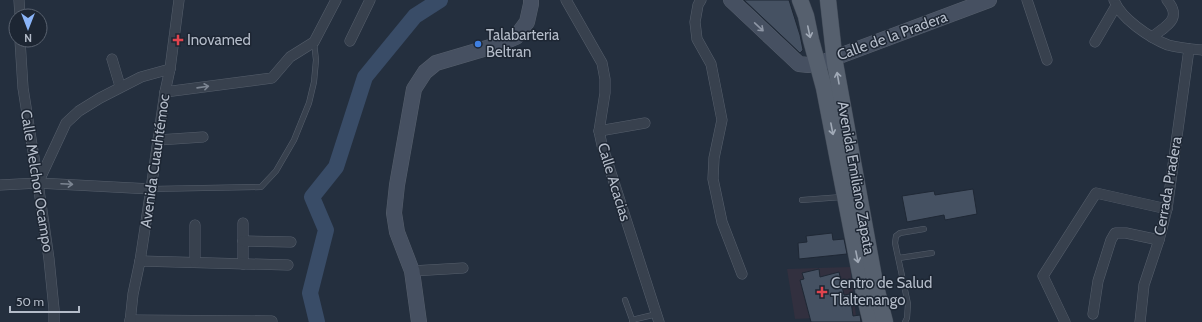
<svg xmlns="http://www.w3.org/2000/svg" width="1202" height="322" font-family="Cabin,sans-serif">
<rect width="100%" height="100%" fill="#242f3e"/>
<polygon fill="#32303f" points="850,267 856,316 795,319 787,269"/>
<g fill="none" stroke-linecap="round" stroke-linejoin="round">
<polyline stroke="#394c67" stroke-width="16" points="317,322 310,293 326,230 312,197 336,167 365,77 415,16 440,0"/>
</g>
<g fill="#455162" stroke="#1f2835">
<polygon points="744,0 789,0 800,35 803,50 800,53"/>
<polygon points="973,189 977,214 945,220 944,215 907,222 902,196 934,191 935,195"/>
<polygon points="832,233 833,240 844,239 847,254 799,259 798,243 807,242 806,236"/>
<polygon points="819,269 820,277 839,272 844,295 850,294 853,316 860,315 861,322 811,322 800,280 804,279 802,273"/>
</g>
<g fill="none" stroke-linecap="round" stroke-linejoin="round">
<g stroke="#565f6c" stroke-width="6">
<g id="lane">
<polyline points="151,189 261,187 276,171 294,140 309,103 314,82 316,60 314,42"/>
<polyline points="802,200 842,197"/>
<polyline points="899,258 932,253"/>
<polyline points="625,300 633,322"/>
<polyline points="632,320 657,314"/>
<polyline points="905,322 907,318 908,304 895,243 896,236 900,233 924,229"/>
</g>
</g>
<g stroke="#565f6c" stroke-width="11">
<g id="street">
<polyline points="19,0 20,16"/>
<polyline points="566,0 602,63 605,79 605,93 599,131 602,145 659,322"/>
<polyline points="701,0 698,5 695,22 697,39 711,64 722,120 714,158 713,179 722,222 742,274"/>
<polyline points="1027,0 1047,60"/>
<path d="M1114 0C1120 18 1150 38 1168 45 1179 48 1191 49 1202 50"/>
<path d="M1152 37C1166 26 1183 19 1167 0"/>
<polyline points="20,40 23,88 38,183 49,259 54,309 54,322"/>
<polyline points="350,41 370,0"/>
<polyline points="1095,42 1116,6"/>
<polyline points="112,59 120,86"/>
<polyline points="165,92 272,78 290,57 314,42 336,0"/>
<polyline points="599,131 645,123"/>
<polyline points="158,140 203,137"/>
<polyline points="38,183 66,123 79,111 100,98 141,77 170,69"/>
<polyline points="0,185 38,183 151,189"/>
<polyline points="243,223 243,264"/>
<polyline points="243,241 291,242"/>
<polyline points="140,261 288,265"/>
<polyline points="195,262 195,225"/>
<polyline points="412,271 463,268"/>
<polyline points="1093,314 1098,281 1111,240 1115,233 1126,233 1159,240"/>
<polyline points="130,320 272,321"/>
<polyline points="130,322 133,294 140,261 151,189 158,140 165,92 170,69 179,0"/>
<polyline points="1065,322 1043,276 1096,193 1167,209"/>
<polyline points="1140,322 1144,285 1159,240 1167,209 1189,49"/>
</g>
</g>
<g stroke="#565f6c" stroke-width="16">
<g id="secondary">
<polyline points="731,0 799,64 808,65 818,64 989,0"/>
<polyline points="419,322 412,271 397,232 394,213 397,185 414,89 425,72 436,63 497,45 516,37 527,22 531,4 531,0"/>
</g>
</g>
<g stroke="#414a57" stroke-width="17">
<g id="primary">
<polyline points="800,0 806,16 811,40 824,88 864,294 871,322"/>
<polyline points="828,0 835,63 875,283 885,322"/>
</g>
</g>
<use href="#lane" stroke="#38414e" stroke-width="5"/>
<use href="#street" stroke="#38414e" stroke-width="10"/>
<use href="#secondary" stroke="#465061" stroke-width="15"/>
<use href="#primary" stroke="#56606e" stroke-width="16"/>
</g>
<defs><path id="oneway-shaft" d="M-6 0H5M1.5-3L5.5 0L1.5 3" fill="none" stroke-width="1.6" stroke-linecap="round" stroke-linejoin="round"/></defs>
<use stroke="#8e96a5" href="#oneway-shaft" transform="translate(759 27) rotate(43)"/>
<g stroke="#a1aab7">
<use href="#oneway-shaft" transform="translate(809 32) rotate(78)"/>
<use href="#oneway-shaft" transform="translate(838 78) rotate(-100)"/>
<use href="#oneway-shaft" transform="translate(832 129) rotate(79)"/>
<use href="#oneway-shaft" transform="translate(857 257) rotate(79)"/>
</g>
<g stroke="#7c8592">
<use href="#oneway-shaft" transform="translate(203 87) rotate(-8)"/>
<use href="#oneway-shaft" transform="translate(67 184) rotate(3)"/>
</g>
<g fill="#e0444e" stroke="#1d2633" stroke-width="1.5">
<path d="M176 34h4v4h4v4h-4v4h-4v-4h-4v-4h4z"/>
<path d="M820 286h4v4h4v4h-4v4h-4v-4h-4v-4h4z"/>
</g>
<circle fill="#3f7fe0" stroke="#1d2633" stroke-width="1.5" cx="478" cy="44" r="4"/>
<g text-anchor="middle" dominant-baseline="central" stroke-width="3" stroke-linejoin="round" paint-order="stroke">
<g font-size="15" fill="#b4bcc9" stroke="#1d2633" text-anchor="start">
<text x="486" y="35">Talabarteria<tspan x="486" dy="17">Beltran</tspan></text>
<text x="187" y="40">Inovamed</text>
<text x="831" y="283">Centro de Salud<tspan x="831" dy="17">Tlaltenango</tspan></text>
</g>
<g font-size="15" fill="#b4bcc9" stroke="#1d2633">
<text transform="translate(892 36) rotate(-20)">Calle de la Pradera</text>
<text transform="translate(155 161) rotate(-82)">Avenida Cuauhtémoc</text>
<text transform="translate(856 178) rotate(80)">Avenida Emiliano Zapata</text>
<text transform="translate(37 181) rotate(81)">Calle Melchor Ocampo</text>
<text transform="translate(614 182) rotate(73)">Calle Acacias</text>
<text transform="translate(1168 186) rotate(-80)">Cerrada Pradera</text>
</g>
</g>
<g transform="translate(28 28) rotate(180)"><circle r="19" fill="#1d2633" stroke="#59626f"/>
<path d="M0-3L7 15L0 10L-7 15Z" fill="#8ab4f8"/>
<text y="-6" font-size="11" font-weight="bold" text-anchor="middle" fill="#b4bcc9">N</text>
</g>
<path d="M10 306v6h69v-6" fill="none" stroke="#b4bcc9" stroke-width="2"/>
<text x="16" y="306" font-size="12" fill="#b4bcc9" stroke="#1d2633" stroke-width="3" paint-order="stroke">50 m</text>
</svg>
